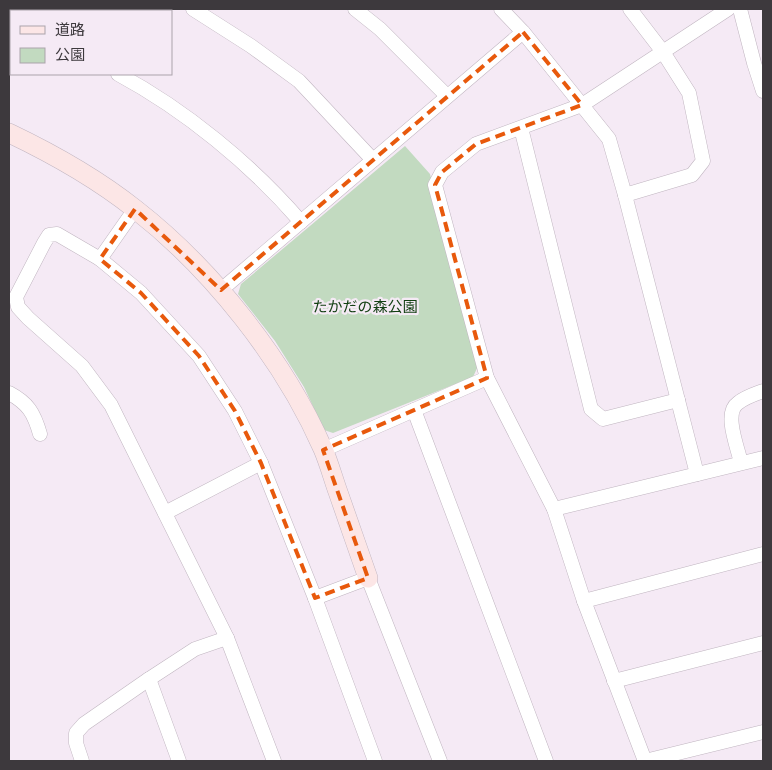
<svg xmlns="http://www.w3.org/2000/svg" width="772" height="770" font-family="'Noto Sans','Noto Sans JP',sans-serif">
<rect width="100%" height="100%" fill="#f5eaf5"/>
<polygon fill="#c2dac0" points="405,146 430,174 478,366 473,377 333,433 324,430 304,387 275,341 238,294 241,284"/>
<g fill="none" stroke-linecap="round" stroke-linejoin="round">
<g stroke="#c0b5c0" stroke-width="15">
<g id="street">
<polyline points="193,9 251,46 299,81 373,160"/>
<polyline points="355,9 380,29 447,96"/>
<polyline points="501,9 523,32 609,139 625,195 692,175 703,161 689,93 663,52 630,9"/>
<polyline points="740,9 754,63 763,91"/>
<polyline points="9,20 11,21"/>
<path d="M118 74C185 110 251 164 301 222"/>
<polyline points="521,128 591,409 603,419 678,400"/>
<polyline points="625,195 697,474"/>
<polyline points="100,259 135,209"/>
<polyline points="221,290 523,32"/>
<path d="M9 393C28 403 34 413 40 434"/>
<polyline points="414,410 546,761"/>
<polyline points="323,450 487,378"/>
<path d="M741 463C738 448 723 413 738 403 745 397 755 394 763 391"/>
<polyline points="554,509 763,458"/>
<polyline points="165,513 261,463"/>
<polyline points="315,598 368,578 440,761"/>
<polyline points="584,601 763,554"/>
<polyline points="149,679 179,761"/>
<polyline points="614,681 763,643"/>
<polyline points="82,761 76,743 76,733 84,724 149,679 195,649 227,638"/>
<polyline points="274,761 227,638 111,405 82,366 28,318 18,307 16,297 44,243 49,235 57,234 100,259 141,293 199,356 235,411 261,463 315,598 375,761"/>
<polyline points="645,761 584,601 554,509 487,378 435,185 442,172 476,144 582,105 728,9"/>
<polyline points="645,761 763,732"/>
</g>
</g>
<g stroke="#c0b5c0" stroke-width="20">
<path id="secondary" d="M9 133C53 154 96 178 135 209 212 269 284 360 323 449 329 463 333 478 338 492 348 521 358 549 368 578"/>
</g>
<use href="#street" stroke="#fff" stroke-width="14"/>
<use href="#secondary" stroke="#fce6e6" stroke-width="19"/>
</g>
<path fill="none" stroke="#e8590c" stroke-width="4" stroke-dasharray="10 6" stroke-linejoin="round" d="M523 32 582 105 476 144 442 172 435 185 487 378 323 450 368 578 315 598 261 463 235 411 199 356 141 293 100 259 135 209 221 290Z"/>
<g text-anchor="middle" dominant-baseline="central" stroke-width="4.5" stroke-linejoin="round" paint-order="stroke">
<g font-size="15" fill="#134013" stroke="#f5eaf5">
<text x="365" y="306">たかだの森公園</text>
</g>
</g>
<rect width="772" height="770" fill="none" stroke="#3d393d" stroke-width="20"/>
<rect x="10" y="10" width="162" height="65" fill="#f5eaf5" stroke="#aba3ab"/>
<rect x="20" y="26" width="25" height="8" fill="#fce6e6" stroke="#aba3ab"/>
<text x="55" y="35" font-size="15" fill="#3d393d">道路</text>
<rect x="20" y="48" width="25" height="15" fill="#c2dac0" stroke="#aba3ab"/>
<text x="55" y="60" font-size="15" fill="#3d393d">公園</text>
</svg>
